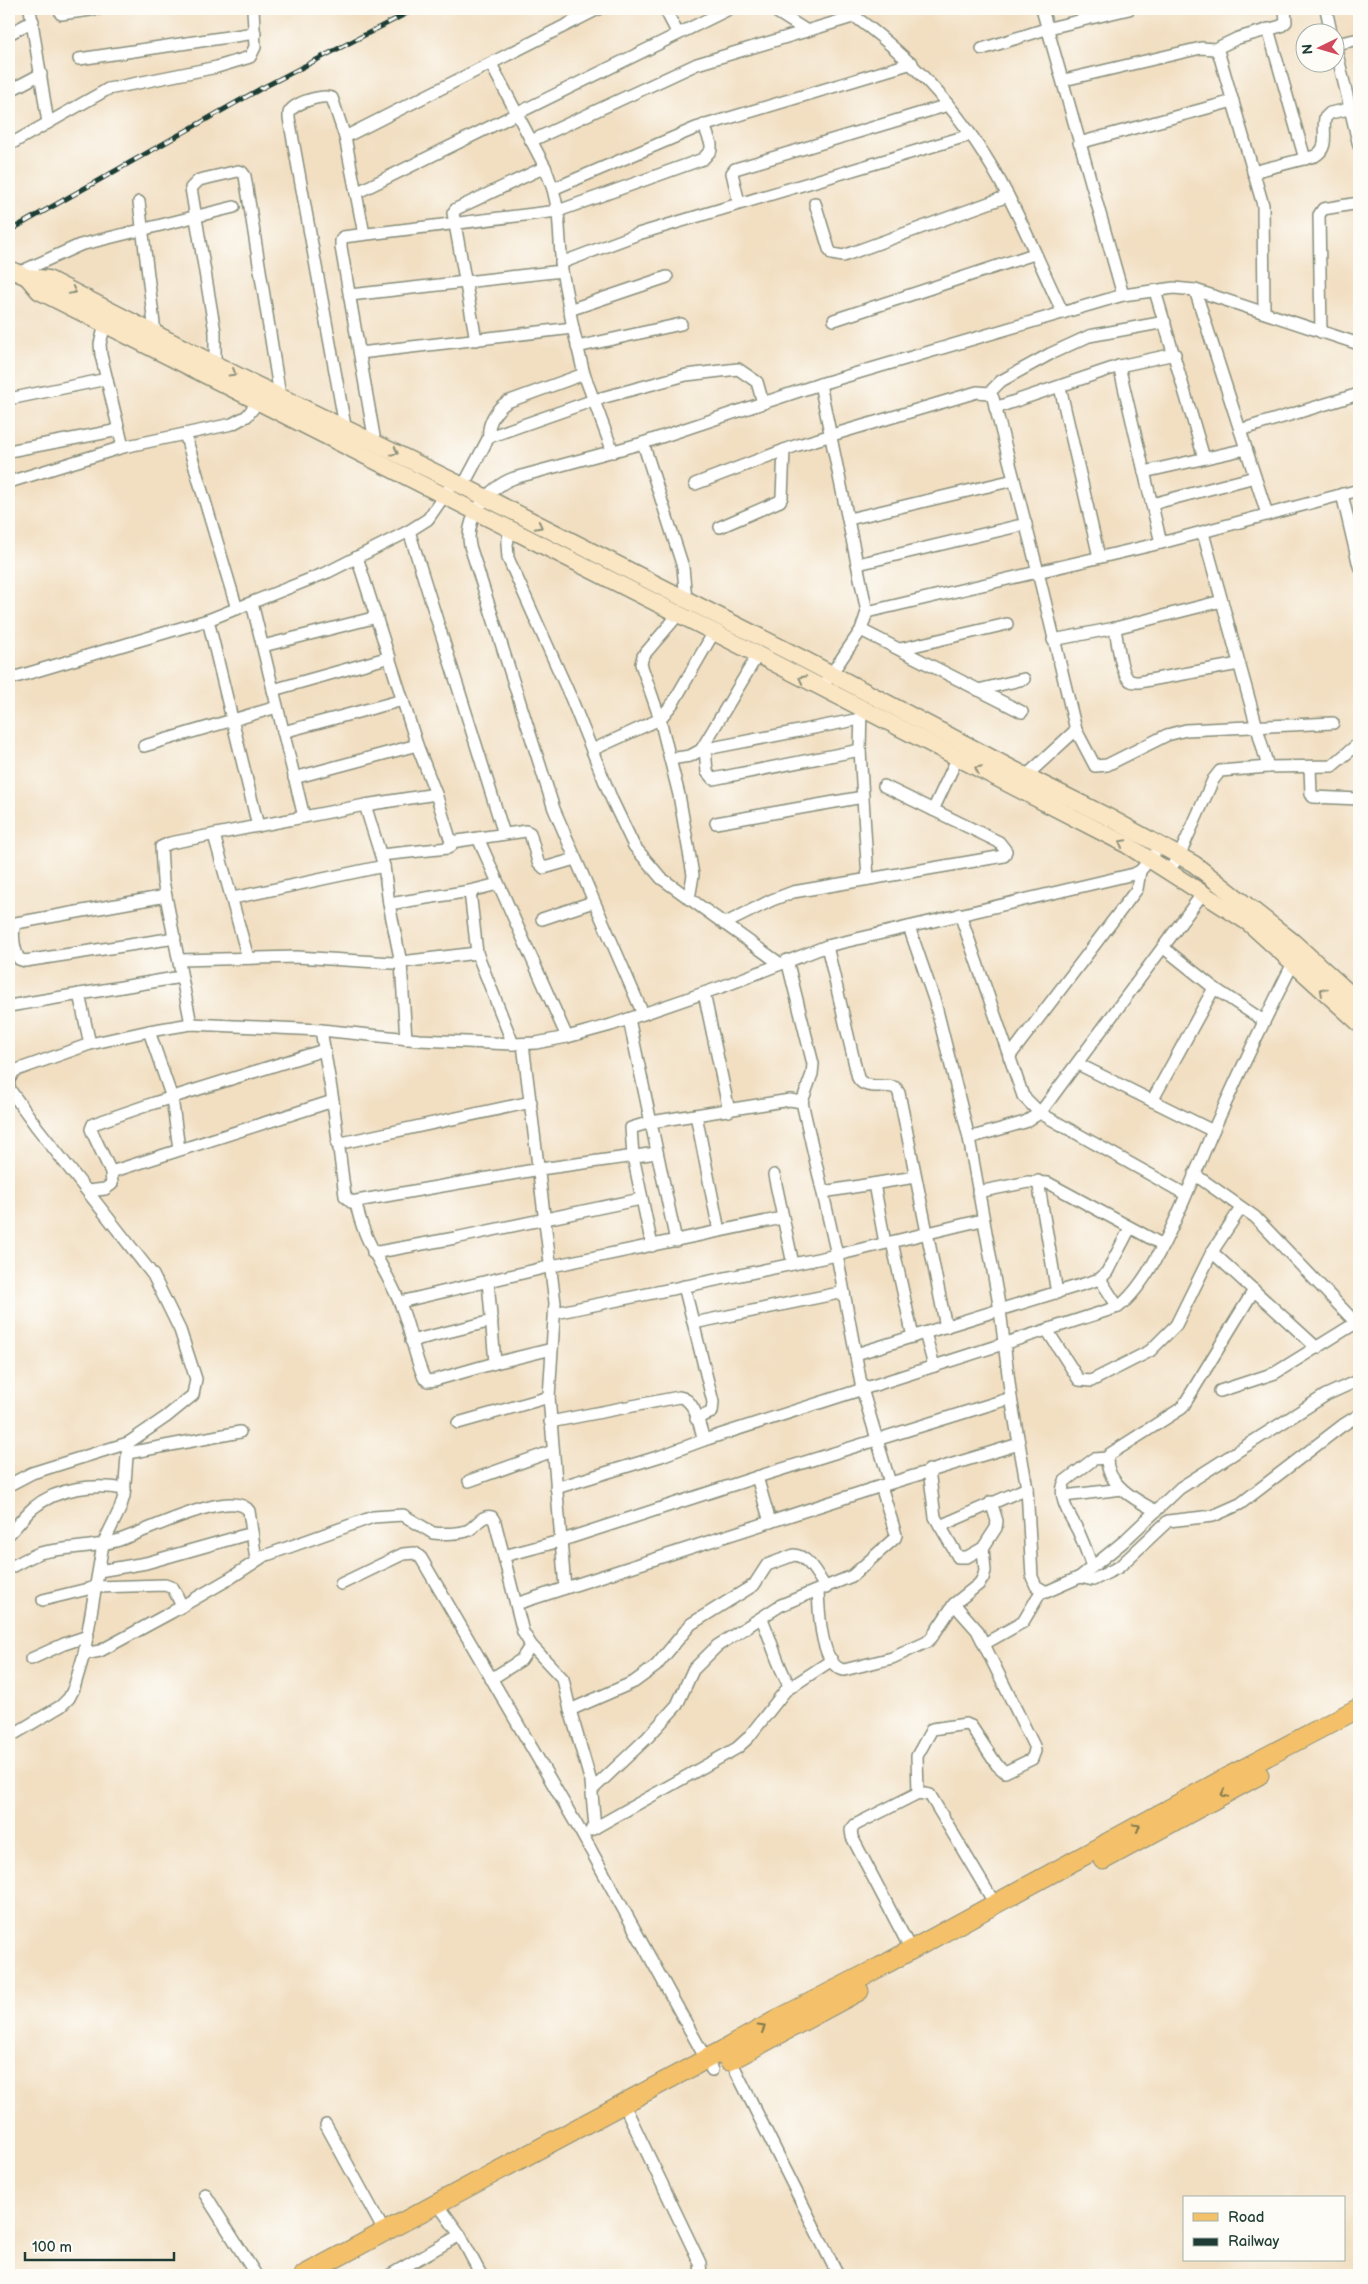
<svg xmlns="http://www.w3.org/2000/svg" width="1368" height="2284" font-family="'Balsamiq Sans',sans-serif">
<rect width="100%" height="100%" fill="#fdfcf7"/>
<filter id="ink" filterUnits="userSpaceOnUse"><feTurbulence type="fractalNoise" baseFrequency=".02" numOctaves="2"/><feDisplacementMap in="SourceGraphic" scale="10" xChannelSelector="R" yChannelSelector="G"/><feConvolveMatrix kernelMatrix="1 2 1 2 8 2 1 2 1" color-interpolation-filters="sRGB"/></filter>
<filter id="wash" filterUnits="userSpaceOnUse"><feTurbulence type="fractalNoise" baseFrequency=".0096" numOctaves="4" result="noise"/><feDisplacementMap in="SourceGraphic" scale="20" xChannelSelector="R" yChannelSelector="G"/><feGaussianBlur stdDeviation="1.12" result="paint"/><feColorMatrix in="noise" values="0 0 0 0 0 0 0 0 0 0 0 0 0 0 0 0 0 1.4 0 .05"/><feComposite in="paint" operator="in"/></filter>
<g filter="url(#wash)">
<rect width="100%" height="100%" fill="#f2dfc2"/>
</g>
<g filter="url(#ink)">
<g fill="none" stroke-linecap="round" stroke-linejoin="round">
<g stroke="#888e7b" stroke-width="14">
<g id="minor">
<polyline points="30,9 48,123"/>
<polyline points="665,9 678,34"/>
<polyline points="772,9 807,31"/>
<path d="M844 9C913 56 970 122 1008 196 1028 234 1044 274 1063 313"/>
<polyline points="1042,9 1123,295"/>
<polyline points="1326,9 1331,32"/>
<polyline points="61,14 98,9"/>
<polyline points="1268,29 1305,159"/>
<polyline points="9,34 33,21"/>
<polyline points="1336,44 1359,39"/>
<polyline points="982,49 1049,28 1129,9"/>
<polyline points="1215,49 1238,38 1281,26 1286,22 1285,9"/>
<polyline points="1336,49 1359,146"/>
<polyline points="79,59 255,33"/>
<polyline points="491,64 545,167 553,189 558,211 562,271 573,328 584,374 613,452"/>
<polyline points="1064,80 1201,48 1215,49 1219,54 1263,205 1264,312"/>
<polyline points="9,91 41,74"/>
<polyline points="345,137 598,9"/>
<polyline points="531,141 697,64 856,16"/>
<polyline points="1079,143 1233,101"/>
<polyline points="9,145 108,89 217,67 250,57 255,47 253,9"/>
<path d="M1253 172 1315 156C1330 147 1322 132 1325 118L1330 113 1359 107"/>
<polyline points="553,189 696,128 912,63"/>
<polyline points="356,193 729,9"/>
<polyline points="139,202 155,332"/>
<polyline points="739,203 732,173 735,169 948,105"/>
<polyline points="815,203 829,249 832,254 843,256 1008,196"/>
<polyline points="561,263 638,234 970,135"/>
<polyline points="18,273 80,245 234,207"/>
<polyline points="1195,290 1267,514"/>
<polyline points="1155,291 1204,458"/>
<polyline points="350,295 562,271"/>
<polyline points="569,310 667,277"/>
<polyline points="834,320 1034,254"/>
<polyline points="105,324 100,344 101,355 123,447"/>
<polyline points="1321,332 1319,215 1323,209 1359,203"/>
<polyline points="476,340 453,213 456,209 545,167"/>
<polyline points="577,347 681,324"/>
<polyline points="360,353 573,328"/>
<polyline points="215,362 215,332 191,188 199,180 238,171 242,172 245,176 280,396"/>
<polyline points="1119,366 1161,543"/>
<polyline points="820,384 867,612 861,630 821,689"/>
<polyline points="1060,387 1099,557"/>
<polyline points="989,393 1001,381 1050,354 1089,336 1165,322"/>
<polyline points="9,399 107,379"/>
<polyline points="995,408 1119,366 1175,354"/>
<path d="M345 426 289 118V113C293 103 322 94 332 98L345 137 364 234"/>
<polyline points="1240,430 1359,394"/>
<polyline points="185,434 237,609"/>
<path d="M489 437C487 424 496 409 507 402L584 374"/>
<polyline points="375,442 341,247 341,241 343,237 558,211 703,159 711,150 711,144 704,125"/>
<polyline points="643,443 683,567 686,600"/>
<polyline points="9,451 119,430"/>
<polyline points="1144,472 1246,449"/>
<polyline points="9,482 123,447 232,424 247,416 258,402"/>
<polyline points="695,484 795,446 977,392 989,393 993,398 1038,572 1076,730 1095,766 1107,765 1167,735 1186,730 1333,723"/>
<polyline points="463,486 489,437 594,400 686,375 738,369 757,382 763,403"/>
<polyline points="1342,494 1359,566"/>
<polyline points="1152,504 1255,477"/>
<polyline points="849,519 1014,480"/>
<polyline points="720,527 780,501 782,497 784,450"/>
<polyline points="510,530 507,544 508,558 571,698 612,800 634,846 661,878 779,963"/>
<polyline points="409,531 504,834"/>
<polyline points="1203,533 1268,767"/>
<polyline points="357,557 417,745 436,794 451,842 451,846 448,848 381,855"/>
<polyline points="858,564 1026,524"/>
<polyline points="252,603 304,817"/>
<polyline points="867,612 1161,543 1359,490"/>
<polyline points="678,615 643,656 641,664 660,719 679,795 693,875 689,899"/>
<polyline points="208,620 258,826"/>
<path d="M1115 628C1117 639 1121 677 1131 681 1133 682 1136 682 1139 682L1239 664"/>
<polyline points="861,630 1022,712"/>
<polyline points="1053,640 1115,628 1222,601"/>
<polyline points="263,646 377,617"/>
<polyline points="900,649 1007,624"/>
<polyline points="9,679 208,620 328,572 409,531 428,519 448,490"/>
<polyline points="273,690 390,657"/>
<polyline points="978,690 1024,679"/>
<polyline points="861,709 860,750 868,879"/>
<polyline points="283,732 403,700"/>
<polyline points="144,746 277,707"/>
<polyline points="705,749 707,772 713,779 860,750"/>
<polyline points="592,750 660,719 673,703 714,632"/>
<polyline points="701,750 860,719"/>
<polyline points="670,759 690,756 701,750 757,656"/>
<polyline points="1310,767 1311,794 1313,797 1359,799"/>
<polyline points="1026,776 1076,730"/>
<polyline points="294,778 417,745"/>
<polyline points="365,805 384,866 389,904 401,963 406,1039"/>
<polyline points="933,810 957,759"/>
<polyline points="716,823 863,797"/>
<polyline points="214,835 248,958"/>
<polyline points="478,838 567,1037"/>
<polyline points="451,842 526,831 530,833 538,862 544,868 575,859"/>
<polyline points="1168,872 1179,856 1213,780 1220,771 1268,767 1332,766 1359,743"/>
<polyline points="470,891 477,953 513,1044"/>
<path d="M166 896 16 923C11 931 14 950 19 959L25 961 175 938"/>
<polyline points="233,898 384,866"/>
<polyline points="389,904 470,891 498,884"/>
<polyline points="960,914 1023,1096 1040,1113 1185,1194"/>
<polyline points="542,919 593,902"/>
<polyline points="724,924 772,900 793,892 1004,856 1006,851 999,842 884,786"/>
<polyline points="909,927 935,1002 969,1138 1000,1310 1011,1398 1027,1488 1032,1577 1036,1586 1046,1592 1080,1577 1123,1542 1180,1488 1326,1395 1359,1380"/>
<path d="M827 946 858 1078C865 1091 883 1083 896 1088L899 1093 946 1327"/>
<polyline points="1164,948 1214,988 1264,1021"/>
<polyline points="179,960 297,957 393,963 477,953"/>
<polyline points="787,960 813,1064 812,1074 802,1102"/>
<polyline points="704,993 729,1111"/>
<polyline points="79,994 90,1044"/>
<polyline points="9,1006 181,977"/>
<path d="M643 1014 554 809 470 546C464 518 489 487 514 478L643 443 820 384 1123 295 1174 288 1195 290 1359 344"/>
<polyline points="629,1019 676,1241"/>
<polyline points="191,1024 163,881 161,847 170,843 365,805 436,794"/>
<polyline points="321,1030 333,1101 345,1196 351,1202 540,1169 657,1153"/>
<polyline points="149,1031 172,1098 179,1149"/>
<polyline points="523,1044 555,1303 549,1397 565,1588"/>
<polyline points="1009,1057 1137,889 1140,871"/>
<polyline points="1078,1064 1213,1131"/>
<polyline points="9,1080 14,1071 90,1044 149,1031 191,1024 321,1030 419,1040 513,1044 536,1043 567,1037 611,1025 724,986 827,946 1134,874 1140,871 1154,855"/>
<polyline points="9,1085 10,1090 36,1126 153,1275 180,1330 196,1379 193,1395 166,1417 128,1443 32,1473 9,1485"/>
<polyline points="1152,1101 1214,988"/>
<polyline points="696,1115 719,1231"/>
<polyline points="969,1138 1025,1122 1040,1113 1203,893"/>
<polyline points="337,1144 531,1102"/>
<polyline points="111,1172 333,1101"/>
<polyline points="1194,1174 1255,1217 1356,1323"/>
<polyline points="774,1175 793,1264"/>
<polyline points="1038,1181 1057,1293"/>
<polyline points="874,1184 885,1243"/>
<polyline points="88,1191 105,1189 112,1184 111,1172 93,1134 91,1129 93,1124 154,1103 324,1050"/>
<polyline points="823,1192 915,1177"/>
<polyline points="978,1192 1028,1182 1048,1183 1163,1245"/>
<path d="M356 1202C362 1240 385 1267 399 1301 410 1326 413 1353 424 1378L428 1381 435 1380 495 1363 552 1349"/>
<polyline points="892,1242 913,1337"/>
<polyline points="652,1246 633,1156 631,1128 651,1122 790,1100 802,1102 837,1255 862,1389 890,1483"/>
<polyline points="1212,1252 1317,1348"/>
<polyline points="373,1253 455,1238 641,1199"/>
<polyline points="1100,1279 1118,1307"/>
<polyline points="488,1281 495,1363"/>
<polyline points="684,1286 713,1402 712,1412 696,1419"/>
<polyline points="400,1302 552,1266 782,1218"/>
<polyline points="555,1313 837,1255 982,1220"/>
<polyline points="694,1323 844,1292"/>
<polyline points="1047,1330 1079,1380 1091,1381 1150,1351 1176,1325 1212,1252 1241,1208"/>
<polyline points="925,1333 934,1366"/>
<polyline points="411,1341 492,1321"/>
<polyline points="856,1354 1100,1279 1107,1272 1130,1228"/>
<polyline points="1220,1391 1275,1373 1359,1321"/>
<path d="M550 1422 679 1397C696 1399 699 1426 704 1440"/>
<polyline points="458,1423 549,1397"/>
<polyline points="128,1453 240,1432"/>
<polyline points="929,1470 935,1517 958,1557 967,1557 983,1548"/>
<polyline points="757,1477 770,1522"/>
<polyline points="469,1481 553,1451"/>
<path d="M556 1488 661 1456 704 1440 1118 1307C1158 1278 1192 1178 1213 1131 1238 1075 1265 1019 1293 963"/>
<polyline points="1064,1496 1122,1489"/>
<path d="M1156 1511C1136 1500 1106 1485 1107 1458L1110 1454 1182 1408 1254 1290"/>
<polyline points="940,1526 1027,1488"/>
<path d="M9 1534C17 1526 24 1516 33 1508 58 1487 94 1484 125 1489"/>
<polyline points="504,1556 560,1541 757,1477 1011,1398"/>
<path d="M1092 1567C1088 1555 1084 1544 1079 1533 1072 1518 1056 1498 1065 1481L1094 1459 1107 1458"/>
<path d="M9 1568C19 1563 29 1557 40 1553 65 1547 91 1548 116 1541 140 1535 232 1486 249 1511L256 1560"/>
<polyline points="99,1571 146,1563 252,1533"/>
<polyline points="1080,1577 1093,1580 1119,1567 1168,1521 1213,1516 1240,1504 1343,1425 1359,1415"/>
<polyline points="341,1584 403,1554 415,1553 421,1558 582,1834 712,2070"/>
<path d="M818 1591C819 1610 820 1666 844 1670L892 1658 927 1642 932 1637 954 1604 979 1584 983 1578 985 1571 983 1548 996 1528 997 1521 991 1502"/>
<polyline points="43,1600 96,1587 165,1585 173,1588 182,1606"/>
<polyline points="516,1604 881,1486 1019,1444"/>
<path d="M762 1619C773 1644 776 1663 790 1687"/>
<polyline points="984,1644 1023,1622 1042,1590"/>
<path d="M84 1654 100 1651 172 1612 229 1579 264 1556 373 1517 403 1515 433 1533C443 1534 460 1534 469 1530 477 1525 482 1514 492 1517L495 1522 523 1632 531 1645 563 1679 570 1710 591 1782 595 1828"/>
<polyline points="31,1659 64,1644 88,1636"/>
<polyline points="491,1679 521,1660 531,1645"/>
<path d="M570 1710 634 1682 656 1666 691 1624 754 1585 767 1565 794 1555C809 1556 818 1577 826 1588"/>
<polyline points="9,1737 61,1706 69,1698 74,1688 84,1654 103,1544 120,1509 124,1496 128,1443"/>
<polyline points="592,1790 648,1737 677,1705 693,1670 717,1646 781,1605 852,1576 895,1538 896,1535 881,1486"/>
<polyline points="918,1793 917,1756 932,1729 966,1724 971,1726 997,1765 1005,1772 1032,1759 1035,1751 1034,1746 977,1630 954,1604"/>
<polyline points="591,1830 737,1748 748,1738 785,1691 832,1660"/>
<polyline points="911,1950 852,1837 851,1830 855,1825 918,1793 930,1795 995,1904"/>
<polyline points="728,2055 838,2275"/>
<polyline points="628,2113 700,2263 701,2275"/>
<polyline points="326,2125 384,2231"/>
<polyline points="205,2194 256,2275"/>
<polyline points="437,2203 460,2235 481,2275"/>
<polyline points="390,2275 460,2235"/>
</g>
</g>
<g stroke="#888e7b" stroke-width="19">
<g id="secondary">
<polyline points="9,269 27,277 48,279 246,380 463,486 803,659 1026,776 1112,819 1194,864 1292,941 1359,1002"/>
<polyline points="27,277 39,291 714,632 1127,845 1249,923 1359,1023"/>
</g>
</g>
<g stroke="#888e7b" stroke-width="21">
<g id="primary">
<polyline points="1103,1860 1259,1775"/>
<polyline points="729,2061 859,1991"/>
<polyline points="304,2275 725,2049 782,2017 880,1967 1224,1779 1359,1708"/>
</g>
</g>
<use href="#minor" stroke="#fff" stroke-width="11"/>
<use href="#secondary" stroke="#fbe6c4" stroke-width="16"/>
<use href="#primary" stroke="#f4c16b" stroke-width="19"/>
<g stroke="#1f3d34" stroke-width="5">
<polyline id="rail" points="9,231 262,88 415,9"/>
</g>
<use href="#rail" stroke="#fdfcf7" stroke-width="3" stroke-dasharray="9" stroke-linecap="butt"/>
</g>
<defs><path id="oneway-chevron" d="M-2-3.5L2.5 0L-2 3.5" fill="none" stroke-width="1.6" stroke-linecap="round" stroke-linejoin="round" transform="scale(1.25)"/></defs>
<g stroke="#8d927c">
<use href="#oneway-chevron" transform="translate(73 291) rotate(27)"/>
<use href="#oneway-chevron" transform="translate(233 373) rotate(30)"/>
<use href="#oneway-chevron" transform="translate(395 452) rotate(27)"/>
<use href="#oneway-chevron" transform="translate(539 526) rotate(27)"/>
<use href="#oneway-chevron" transform="translate(802 679) rotate(-153)"/>
<use href="#oneway-chevron" transform="translate(978 769) rotate(-153)"/>
<use href="#oneway-chevron" transform="translate(1122 843) rotate(-152)"/>
<use href="#oneway-chevron" transform="translate(1323 991) rotate(-138)"/>
</g>
<g stroke="#7f784d">
<use href="#oneway-chevron" transform="translate(1224 1794) rotate(151)"/>
<use href="#oneway-chevron" transform="translate(1137 1827) rotate(-29)"/>
<use href="#oneway-chevron" transform="translate(762 2028) rotate(-30)"/>
</g>
</g>
<rect width="1368" height="2284" fill="none" stroke="#fdfcf7" stroke-width="30"/>
<rect x="1183" y="2196" width="162" height="65" fill="#fdfcf7" stroke="#a4b0a9"/>
<rect x="1193" y="2213" width="25" height="8" fill="#f4c16b" stroke="#a4b0a9"/>
<text x="1228" y="2222" font-size="15" fill="#1f3d34">Road</text>
<rect x="1193" y="2238" width="25" height="8" fill="#1f3d34" stroke="#a4b0a9"/>
<text x="1228" y="2246" font-size="15" fill="#1f3d34">Railway</text>
<g transform="translate(1320 48) rotate(265)"><circle r="24" fill="#fdfcf7" stroke="#a4b0a9"/>
<path d="M0-4L9 19L0 12L-9 19Z" fill="#d1495b"/>
<text y="-8" font-size="14" font-weight="bold" text-anchor="middle" fill="#1f3d34">N</text>
</g>
<path d="M25 2252v8h149v-8" fill="none" stroke="#1f3d34" stroke-width="2.5"/>
<text x="32" y="2252" font-size="15" fill="#1f3d34" stroke="#fdfcf7" stroke-width="4" paint-order="stroke">100 m</text>
</svg>
